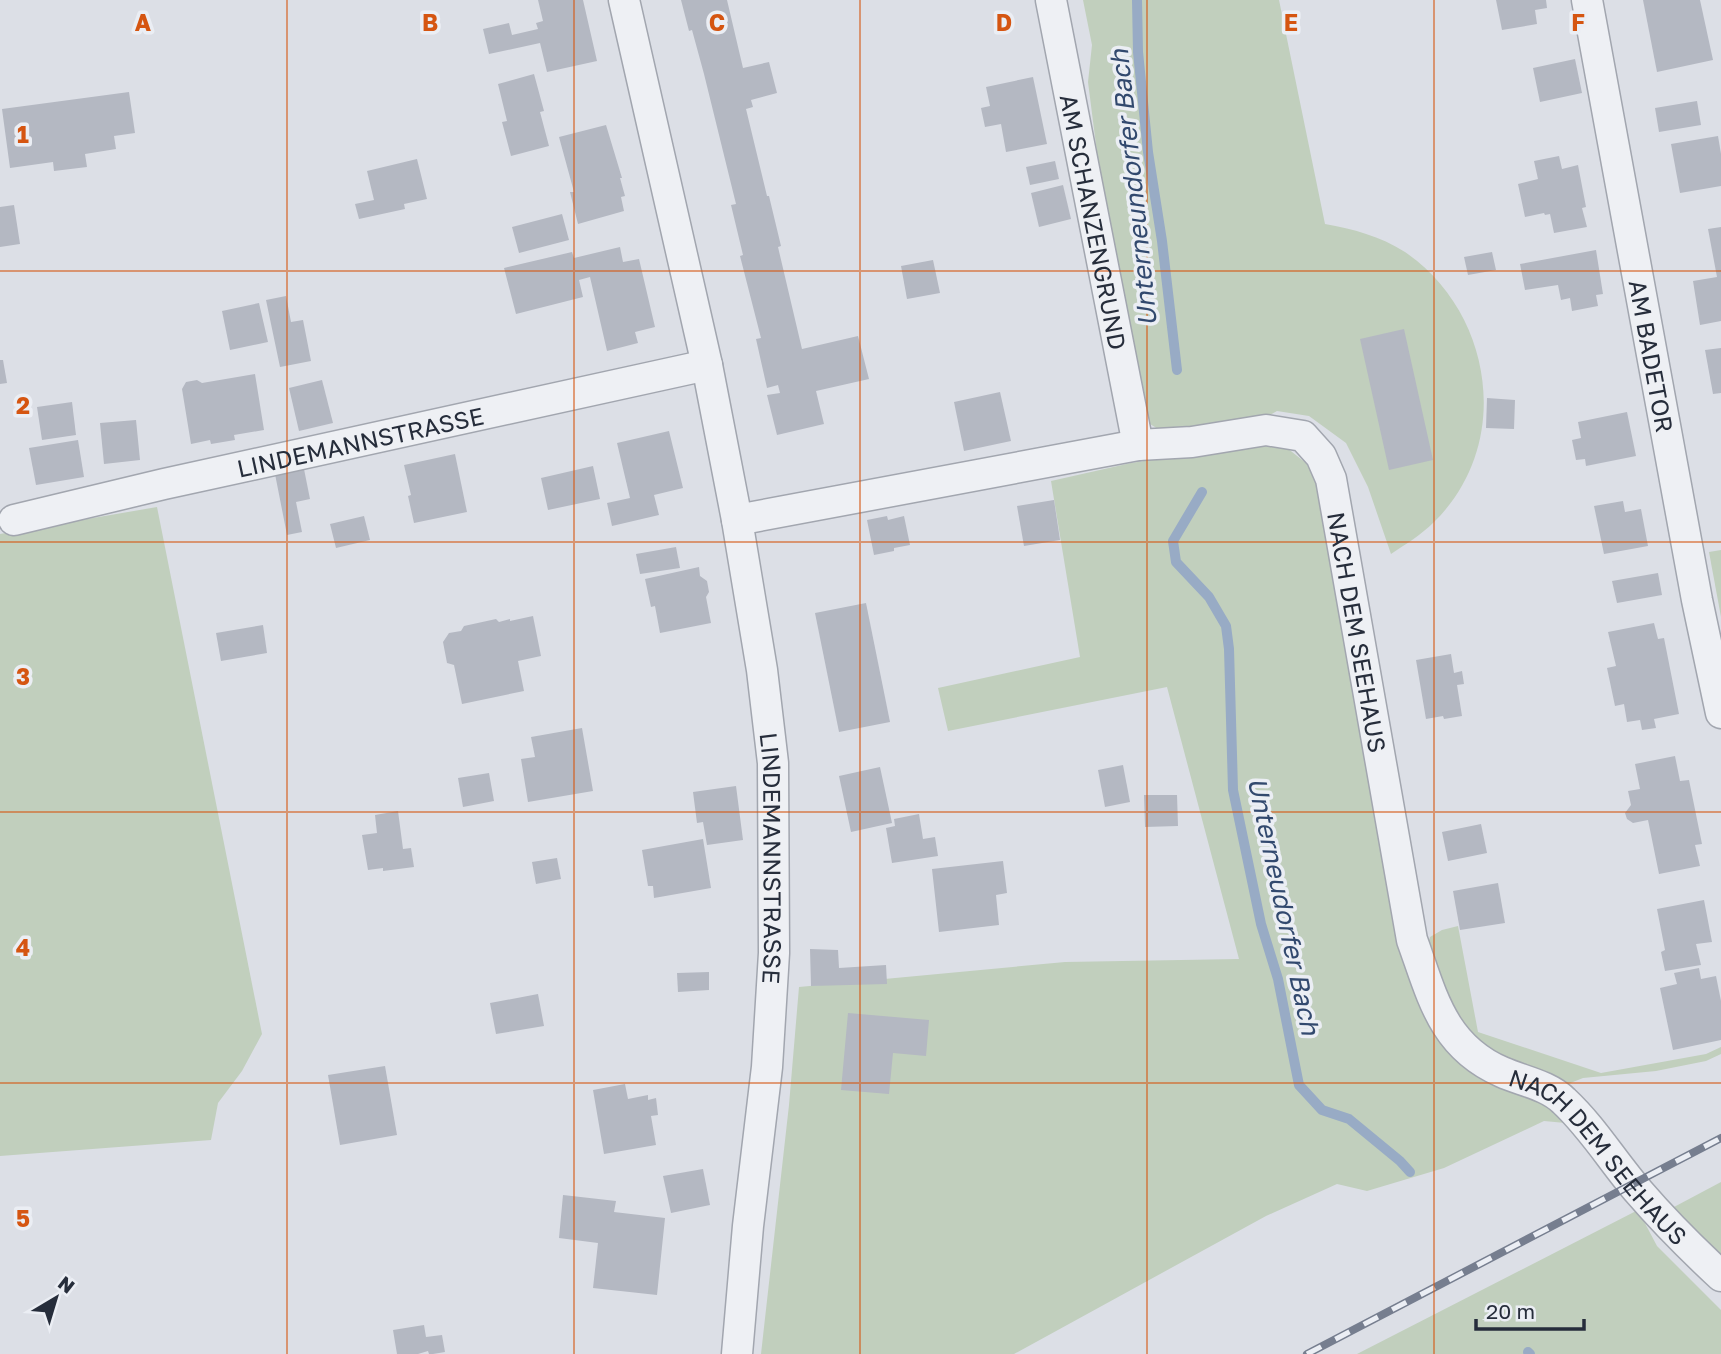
<svg xmlns="http://www.w3.org/2000/svg" width="1721" height="1354" font-family="'Golos Text',sans-serif">
<rect width="100%" height="100%" fill="#dcdfe6"/>
<g fill="#c1cfbd">
<path d="M1083 0H1279L1325 224C1353 229 1380 236 1405 252 1494 313 1513 445 1434 522 1421 535 1406 544 1391 554L1368 487 1346 443 1309 416 1277 411 1259 421 1163 432 1150 424 1133 385 1100 176 1088 82 1092 45Z"/>
<polygon points="1257,439 1282,444 1306,463 1326,500 1429,1014 1542,1097 1576,1124 1544,1121 1444,1168 1367,1191 1337,1184 1266,1216 1014,1354 761,1354 789,1105 799,987 1065,962 1239,959 1167,687 948,731 938,688 1080,657 1051,481 1131,463 1207,451"/>
<polygon points="157,507 262,1034 242,1071 218,1103 211,1140 0,1156 0,534"/>
<polygon points="1721,550 1721,617 1709,552"/>
<polygon points="1458,926 1478,1032 1601,1073 1706,1054 1721,1047 1721,1054 1706,1061 1656,1071 1583,1078 1558,1088 1467,1038 1426,951 1430,937 1442,930"/>
<polygon points="1721,1182 1721,1261 1716,1257 1674,1207"/>
<polygon points="1638,1210 1657,1246 1721,1310 1721,1354 1357,1354"/>
</g>
<g fill="none" stroke-linecap="round" stroke-linejoin="round">
<g stroke="#98abc5" stroke-width="10">
<polyline points="1137,0 1138,52 1148,152 1162,241 1177,370"/>
<polyline points="1202,492 1173,541 1176,562 1209,597 1226,626 1229,649 1233,790 1261,924 1278,979 1299,1085 1322,1110 1349,1119 1400,1161 1410,1172"/>
<polyline points="1528,1352 1530,1354"/>
</g>
</g>
<g fill="#b4b8c2">
<polygon points="538,0 583,0 597,61 547,72 540,43 489,54 483,29 509,23 512,35 538,29 536,23 543,21"/>
<polygon points="681,0 727,0 743,68 769,62 777,93 751,100 753,107 746,109 767,196 769,196 781,246 778,247 802,349 858,336 869,379 816,391 824,424 777,435 767,395 780,393 778,385 767,388 756,339 761,338 740,256 743,255 731,205 736,204 704,74 692,30 689,31"/>
<polygon points="1496,0 1546,0 1547,8 1535,10 1537,24 1502,30"/>
<polygon points="1643,0 1700,0 1713,60 1657,72"/>
<polygon points="1575,59 1582,93 1540,102 1533,68"/>
<polygon points="534,74 544,111 540,112 549,146 511,156 502,122 507,121 498,84"/>
<polygon points="1033,77 1047,144 1006,152 1001,124 985,127 981,108 990,106 986,87"/>
<polygon points="129,92 135,133 114,136 116,149 85,154 87,167 54,171 53,162 10,168 2,109"/>
<polygon points="1697,101 1701,125 1659,132 1655,108"/>
<polygon points="606,125 622,178 620,178 625,196 621,197 624,211 578,224 570,192 574,192 559,137"/>
<polygon points="1718,136 1721,154 1721,186 1680,193 1671,144"/>
<polygon points="1559,156 1562,169 1578,165 1586,207 1582,208 1587,227 1554,233 1550,214 1545,215 1544,213 1525,217 1518,184 1538,179 1534,161"/>
<polygon points="417,159 427,199 404,204 405,209 359,219 355,204 374,200 367,171"/>
<polygon points="1055,161 1059,179 1030,185 1026,167"/>
<polygon points="1063,185 1071,219 1039,227 1031,193"/>
<polygon points="14,205 20,244 0,247 0,207"/>
<polygon points="562,214 569,240 519,253 512,227"/>
<polygon points="1721,227 1721,321 1700,325 1693,281 1717,277 1708,229"/>
<polygon points="620,247 623,262 639,259 655,327 635,332 638,343 607,351 590,277 579,280 583,297 516,314 504,268 572,252 574,258"/>
<polygon points="1596,250 1603,294 1596,295 1598,306 1572,311 1570,298 1561,300 1558,285 1525,290 1520,264"/>
<polygon points="1492,252 1496,270 1468,275 1464,257"/>
<polygon points="933,260 940,293 907,299 901,266"/>
<polygon points="286,296 291,322 303,320 311,361 280,367 266,300"/>
<polygon points="259,303 268,342 230,350 222,311"/>
<polygon points="1404,329 1433,460 1389,470 1360,339"/>
<polygon points="1721,348 1721,393 1713,394 1705,350"/>
<polygon points="0,360 3,360 7,383 0,384"/>
<polygon points="255,374 264,430 234,435 235,440 211,444 210,440 191,444 182,389 186,382 197,380 202,383"/>
<polygon points="322,380 333,423 299,431 289,388"/>
<polygon points="1000,392 1011,441 964,451 954,402"/>
<polygon points="1487,398 1515,400 1514,429 1486,428"/>
<polygon points="72,402 76,435 42,440 37,407"/>
<polygon points="1627,412 1636,456 1586,466 1585,459 1576,460 1572,440 1581,438 1578,422"/>
<polygon points="136,420 140,460 104,464 100,423"/>
<polygon points="669,431 683,488 654,495 659,515 612,526 607,503 630,498 617,443"/>
<polygon points="78,440 84,477 36,485 29,448"/>
<polygon points="455,454 467,512 414,523 408,496 411,495 404,465"/>
<polygon points="593,466 600,499 548,510 541,478"/>
<polygon points="304,469 310,499 296,502 302,532 287,535 275,474"/>
<polygon points="1054,500 1060,540 1024,546 1017,506"/>
<polygon points="1623,501 1625,512 1641,509 1648,546 1604,554 1594,506"/>
<polygon points="364,516 370,540 336,548 330,524"/>
<polygon points="887,516 888,520 904,516 910,545 894,548 894,551 874,555 867,520"/>
<polygon points="676,547 680,568 640,574 636,554"/>
<polygon points="699,567 700,576 707,581 709,592 706,597 711,623 660,633 655,606 651,607 645,579"/>
<polygon points="1658,573 1662,595 1617,603 1612,581"/>
<polygon points="866,603 890,722 839,732 815,613"/>
<polygon points="533,616 541,656 518,661 524,691 462,704 454,665 447,663 443,642 449,633 461,631 464,626 496,619 499,622 510,619 510,621"/>
<polygon points="1654,623 1658,639 1664,638 1679,714 1654,719 1656,728 1642,730 1640,720 1627,722 1624,704 1615,706 1607,668 1616,666 1608,632"/>
<polygon points="263,625 267,653 221,661 216,633"/>
<polygon points="1451,654 1454,673 1462,671 1464,684 1457,685 1462,716 1444,719 1443,716 1426,719 1416,660"/>
<polygon points="582,728 593,791 528,802 521,759 535,757 531,737"/>
<polygon points="1675,756 1680,781 1689,780 1702,844 1695,845 1700,866 1659,874 1648,820 1633,823 1627,819 1625,813 1631,805 1628,791 1640,789 1635,764"/>
<polygon points="1123,765 1130,802 1105,807 1098,770"/>
<polygon points="880,767 892,823 851,832 839,776"/>
<polygon points="489,773 494,801 463,807 458,778"/>
<polygon points="736,786 743,840 707,845 703,822 697,823 693,792"/>
<polygon points="1144,795 1177,795 1178,826 1145,827"/>
<polygon points="398,811 403,849 411,848 414,867 383,871 383,868 368,870 362,835 377,833 375,815"/>
<polygon points="919,814 923,839 935,837 938,856 892,863 886,828 895,826 894,819"/>
<polygon points="1481,824 1487,853 1448,861 1442,832"/>
<polygon points="703,839 711,888 654,898 653,886 648,886 642,850"/>
<polygon points="557,858 561,879 536,884 532,862"/>
<polygon points="1003,861 1007,893 996,895 999,925 939,932 932,869"/>
<polygon points="1498,883 1505,923 1460,930 1453,891"/>
<polygon points="1704,900 1712,942 1696,944 1701,965 1665,971 1661,952 1665,950 1657,909"/>
<polygon points="810,949 838,950 839,968 886,965 887,984 811,986"/>
<polygon points="1699,968 1701,979 1716,976 1721,1001 1721,1040 1673,1050 1660,988 1677,984 1674,973"/>
<polygon points="709,972 709,990 678,992 677,973"/>
<polygon points="538,994 544,1026 496,1034 490,1003"/>
<polygon points="848,1013 929,1020 926,1056 893,1053 889,1094 841,1090"/>
<polygon points="385,1066 397,1135 340,1145 328,1075"/>
<polygon points="625,1084 628,1099 648,1095 648,1100 656,1098 658,1115 651,1116 656,1145 604,1154 593,1090"/>
<polygon points="703,1169 710,1205 671,1213 663,1176"/>
<polygon points="563,1195 616,1201 614,1212 665,1218 657,1295 593,1288 598,1243 559,1238"/>
<polygon points="424,1325 426,1337 442,1335 445,1352 433,1354 429,1354 428,1351 418,1354 397,1354 393,1330"/>
</g>
<g fill="none" stroke-linecap="round" stroke-linejoin="round">
<g stroke="#a2a6af" stroke-width="33">
<g id="minor">
<path id="s1" d="M624 0 707 365 737 520 762 670 773 763 774 953 767 1067 748 1226 737 1354"/>
<path id="s2" d="M1051 0 1138 445"/>
<path id="s3" d="M1587 0 1697 600 1721 713"/>
<path id="s4" d="M14 520 164 484 707 365"/>
<path id="s5" d="M737 520 1138 445 1192 442 1266 430 1303 436 1321 456 1331 479 1412 940C1432 995 1442 1046 1502 1072 1522 1081 1548 1085 1564 1101 1593 1128 1613 1162 1639 1192 1664 1221 1692 1249 1721 1276"/>
</g>
</g>
<use href="#minor" stroke="#eef0f4" stroke-width="30"/>
<g stroke="#767e8f" stroke-width="8">
<polyline id="rail" points="1307,1354 1721,1138"/>
</g>
<use href="#rail" stroke="#ebeef4" stroke-width="5" stroke-dasharray="16" stroke-linecap="butt"/>
</g>
<path fill="none" stroke="#d55511" stroke-width="2" stroke-opacity="0.55" d="M287 0V1354M574 0V1354M860 0V1354M1147 0V1354M1434 0V1354M0 271H1721M0 542H1721M0 812H1721M0 1083H1721"/>
<g text-anchor="middle" dominant-baseline="central" stroke-width="7" stroke-linejoin="round" paint-order="stroke">
<g font-size="24" fill="#262d3b" stroke="#ebeef4">
<text stroke="none"><textPath href="#s2" startOffset="226">AM SCHANZENGRUND</textPath></text>
<text stroke="none"><textPath href="#s3" startOffset="362">AM BADETOR</textPath></text>
<text stroke="none"><textPath href="#s4" startOffset="355">LINDEMANNSTRASSE</textPath></text>
<text stroke="none"><textPath href="#s5" startOffset="782">NACH DEM SEEHAUS</textPath></text>
<text stroke="none"><textPath href="#s1" startOffset="873">LINDEMANNSTRASSE</textPath></text>
<text stroke="none"><textPath href="#s5" startOffset="1391">NACH DEM SEEHAUS</textPath></text>
</g>
<g font-size="26" font-style="italic" fill="#32496e" stroke="#ebeef4">
<text transform="translate(1133 188) rotate(-96)">Unterneundorfer Bach</text>
<text transform="translate(1284 906) rotate(78)">Unterneudorfer Bach</text>
</g>
</g>
<g font-size="23" text-anchor="middle" font-weight="bold" fill="#d55511" stroke="#ebeef4" stroke-width="7" stroke-linejoin="round" paint-order="stroke">
<text x="143" y="31">A</text>
<text x="430" y="31">B</text>
<text x="717" y="31">C</text>
<text x="1004" y="31">D</text>
<text x="1291" y="31">E</text>
<text x="1578" y="31">F</text>
<text x="23" y="143">1</text>
<text x="23" y="414">2</text>
<text x="23" y="685">3</text>
<text x="23" y="956">4</text>
<text x="23" y="1227">5</text>
</g>
<g transform="translate(56 1298) rotate(38)" stroke="#ebeef4" stroke-width="5" paint-order="stroke">
<path d="M0-5L12 26L0 18L-12 26Z" fill="#262d3b"/>
<text y="-10" font-size="19" font-weight="bold" text-anchor="middle" fill="#262d3b">N</text>
</g>
<path d="M1476 1319v10h108v-10" fill="none" stroke="#262d3b" stroke-width="3.5"/>
<text x="1486" y="1319" font-size="21" fill="#262d3b" stroke="#ebeef4" stroke-width="5" paint-order="stroke">20 m</text>
</svg>
